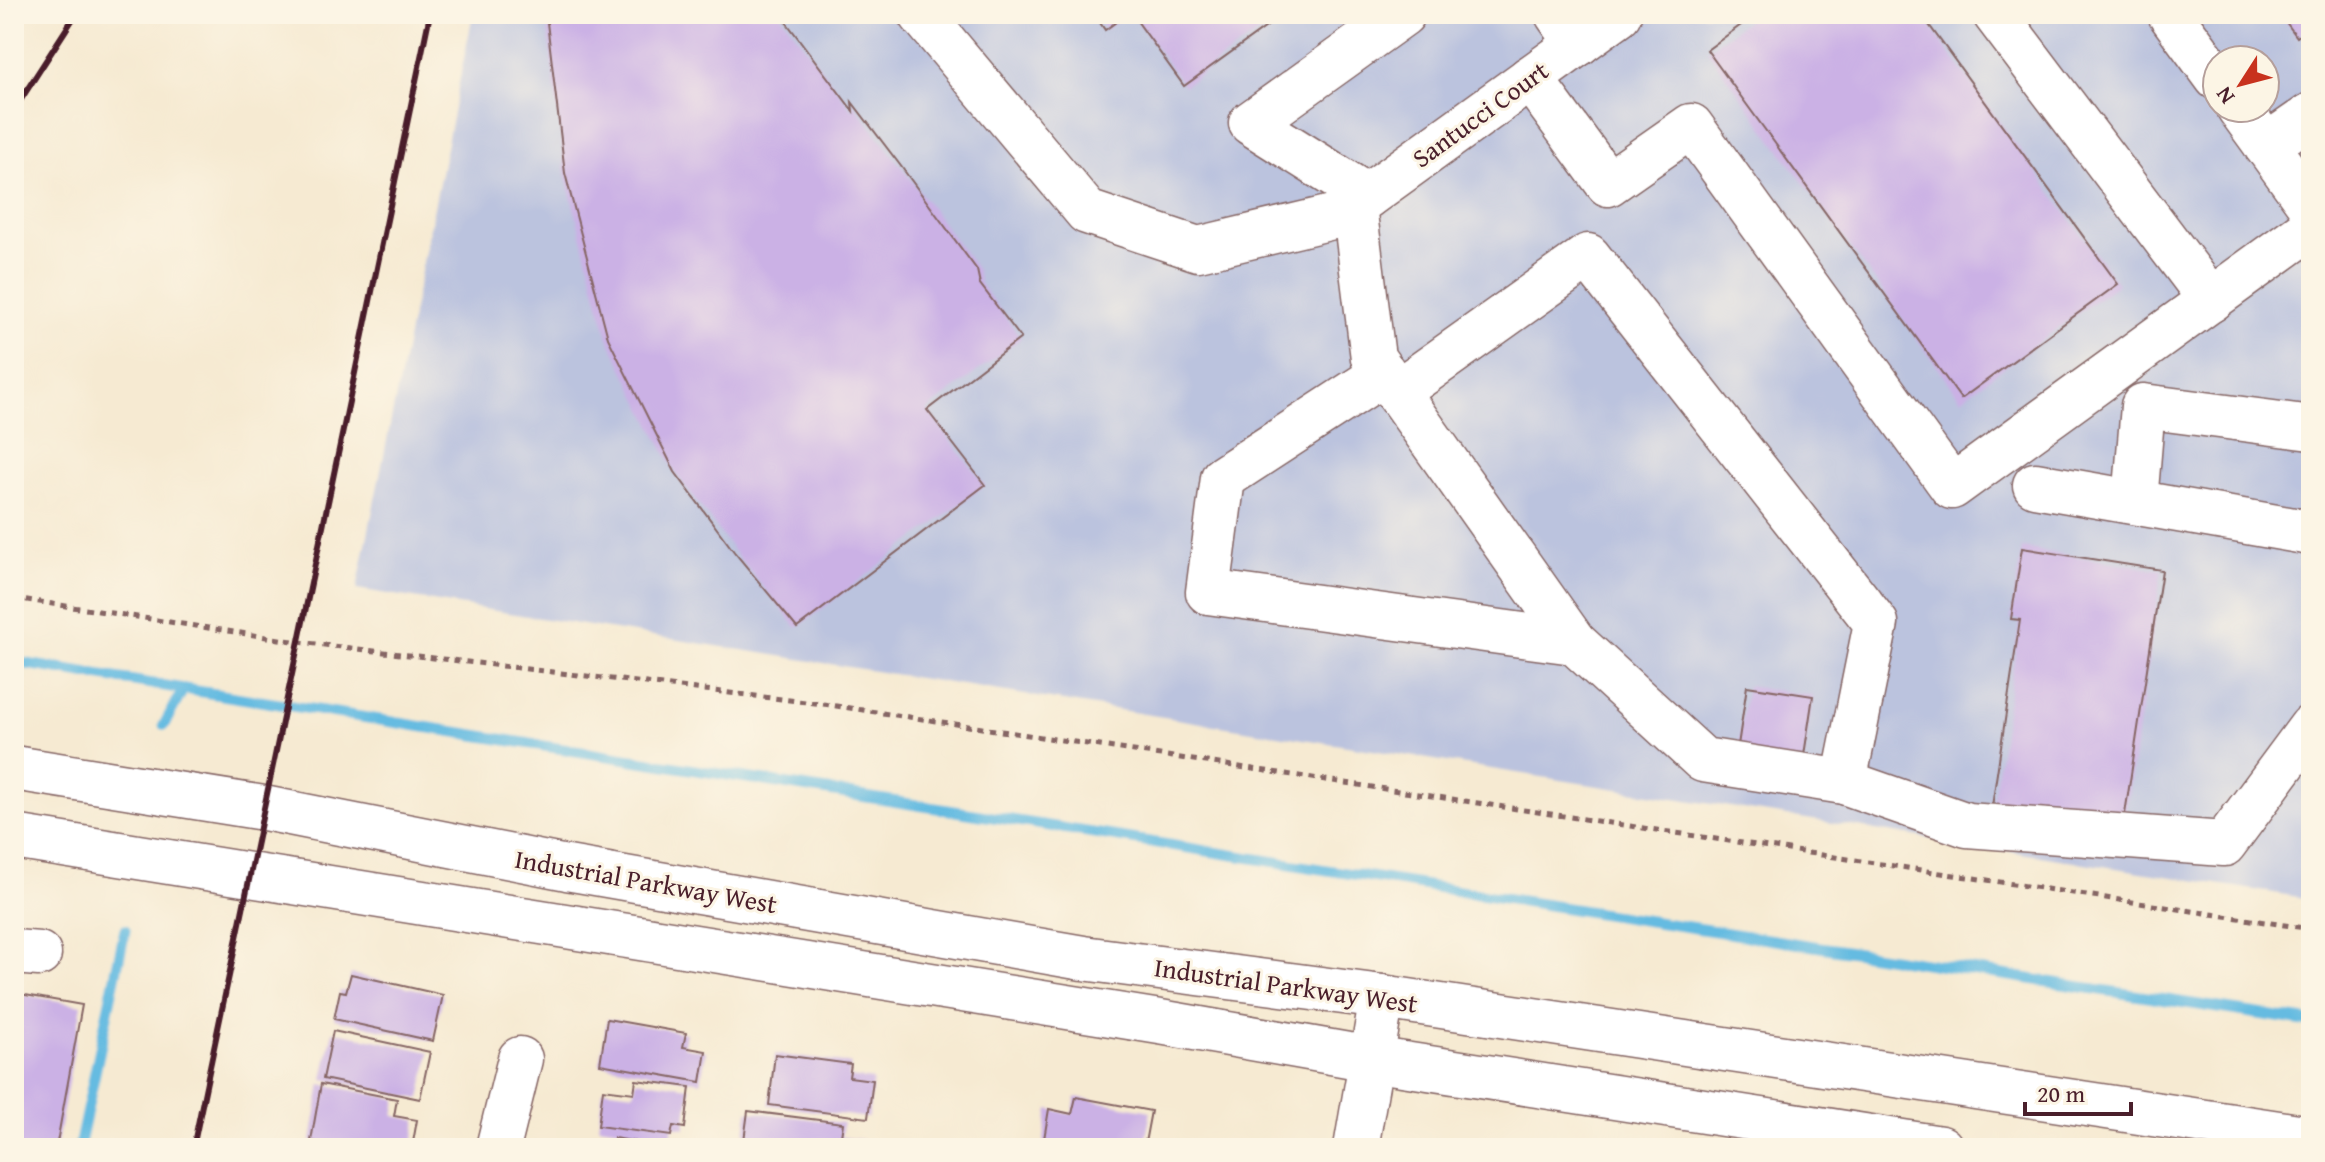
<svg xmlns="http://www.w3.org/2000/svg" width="2325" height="1162" font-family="'Gentium Book Plus',serif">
<rect width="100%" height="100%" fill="#fcf5e5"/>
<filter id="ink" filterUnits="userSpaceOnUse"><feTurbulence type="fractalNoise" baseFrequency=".0125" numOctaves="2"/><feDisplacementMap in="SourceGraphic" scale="16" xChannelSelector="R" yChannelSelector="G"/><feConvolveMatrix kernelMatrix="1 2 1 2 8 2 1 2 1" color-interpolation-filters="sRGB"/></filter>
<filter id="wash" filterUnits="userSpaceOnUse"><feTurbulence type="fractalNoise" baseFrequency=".006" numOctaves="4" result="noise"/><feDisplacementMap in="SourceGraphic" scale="32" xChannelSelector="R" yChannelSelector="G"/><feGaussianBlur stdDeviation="1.8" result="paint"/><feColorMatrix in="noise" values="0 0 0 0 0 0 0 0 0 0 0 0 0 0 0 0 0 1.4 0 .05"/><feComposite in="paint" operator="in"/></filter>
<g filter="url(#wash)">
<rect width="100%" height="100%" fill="#f6ead2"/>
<path fill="#bbc3de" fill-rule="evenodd" d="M473 14H2311V899L357 589ZM2217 60H2265V108H2217Z"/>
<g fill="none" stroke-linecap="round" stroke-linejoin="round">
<g stroke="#65bbe1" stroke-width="11">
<polyline points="14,662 1630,918 2311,1022"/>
<polyline points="164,725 183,690"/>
<polyline points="79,1148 125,930"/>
</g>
</g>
<g id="blocks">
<g fill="#cbb1e5">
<polygon points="546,14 780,14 853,111 852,102 900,165 977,270 980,284 1021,338 927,410 985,485 797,628 735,553 675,472 608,338 565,173"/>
<polygon points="1094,14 1127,14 1105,30"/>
<polygon points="1132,14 1284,14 1184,86"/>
<polygon points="1756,14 1921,14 2118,284 1961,399 1707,50"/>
<polygon points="2280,14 2311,14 2311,26 2297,37"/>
<polygon points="2022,548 2162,570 2122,834 1991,813 2020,620 2011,619"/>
<polygon points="1747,686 1813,696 1803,762 1737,752"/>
<polygon points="351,974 443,995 433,1041 334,1019 340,991 346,992"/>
<polygon points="14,993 82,1005 56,1148 14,1148"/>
<polygon points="607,1019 686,1033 683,1047 706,1051 701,1082 600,1064"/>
<polygon points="333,1031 430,1052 420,1099 323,1079"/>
<polygon points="775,1054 851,1064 849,1077 873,1080 868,1118 769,1105"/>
<polygon points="636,1080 690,1087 685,1128 673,1126 671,1136 598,1126 603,1089 634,1093"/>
<polygon points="321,1084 397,1099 394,1116 417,1120 412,1148 349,1148 311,1141"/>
<polygon points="1076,1097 1151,1111 1144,1148 1057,1148 1043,1145 1049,1109 1072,1114"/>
<polygon points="748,1111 843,1123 841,1137 864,1140 863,1148 743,1148"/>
<polygon points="614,1138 662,1146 662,1148 612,1148"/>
</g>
</g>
</g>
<g filter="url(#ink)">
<use href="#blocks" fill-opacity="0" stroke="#866665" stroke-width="2"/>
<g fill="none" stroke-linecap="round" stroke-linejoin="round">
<g stroke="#866665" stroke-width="47">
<g id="minor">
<polyline points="921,14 1087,212 1198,249 1341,215 1619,14"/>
<polyline points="1557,14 1578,44"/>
<polyline points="1995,14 2211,300"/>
<polyline points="2170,14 2217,78"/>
<polyline points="1530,78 1608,184 1691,126 1952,487 2311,227"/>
<polyline points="2239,108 2311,207"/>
<polyline points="2266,146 2311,115"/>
<polyline points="1367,196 1251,123 1403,14"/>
<polyline points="1354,206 1373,358 1574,642 1703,760 1844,782 1967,825 2224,844 2311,727"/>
<polyline points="1384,373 1223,478 1208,592 1574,642"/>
<polyline points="1397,392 1588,256 1876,623 1844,782"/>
<polyline points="2035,485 2311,533"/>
<polyline points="2135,502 2143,406 2311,428"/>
<polyline points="14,952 39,954"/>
<polyline points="498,1148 520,1059"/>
<polyline points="1356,1148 1382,997"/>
</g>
</g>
<g stroke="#866665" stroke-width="47">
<g id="major">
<polyline points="14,768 264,808 567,868 1083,958 1382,997 2311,1138"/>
<polyline points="14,837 1160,1022 1371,1059 1941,1148"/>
</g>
</g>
<polyline stroke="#866665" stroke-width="5" stroke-dasharray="6 6" stroke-linecap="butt" points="14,598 299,642 823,704 2311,929"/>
<use href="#minor" stroke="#fff" stroke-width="44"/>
<use href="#major" stroke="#fff" stroke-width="44"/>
<g stroke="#4a1f2b" stroke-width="6">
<polyline points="14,110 76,14"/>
<polyline points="193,1148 430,14"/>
</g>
</g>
</g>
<g text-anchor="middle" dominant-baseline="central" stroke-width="6" stroke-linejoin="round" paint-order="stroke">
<g font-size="26" fill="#4a1f2b" stroke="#fcf5e5">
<text transform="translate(1480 114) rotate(-36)">Santucci Court</text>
<text transform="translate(646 881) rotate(10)">Industrial Parkway West</text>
<text transform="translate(1286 985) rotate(8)">Industrial Parkway West</text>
</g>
</g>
<rect width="2325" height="1162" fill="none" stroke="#fcf5e5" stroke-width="48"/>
<g transform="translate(2241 84) rotate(234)"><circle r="38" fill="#fcf5e5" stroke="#b59f9b" stroke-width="2"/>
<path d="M0-6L14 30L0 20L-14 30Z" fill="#c8321e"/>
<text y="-12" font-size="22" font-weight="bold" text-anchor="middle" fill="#4a1f2b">N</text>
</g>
<path d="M2025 1102v12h106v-12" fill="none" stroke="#4a1f2b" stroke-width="4"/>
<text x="2037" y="1102" font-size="24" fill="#4a1f2b" stroke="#fcf5e5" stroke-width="6" paint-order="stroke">20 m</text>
</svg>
